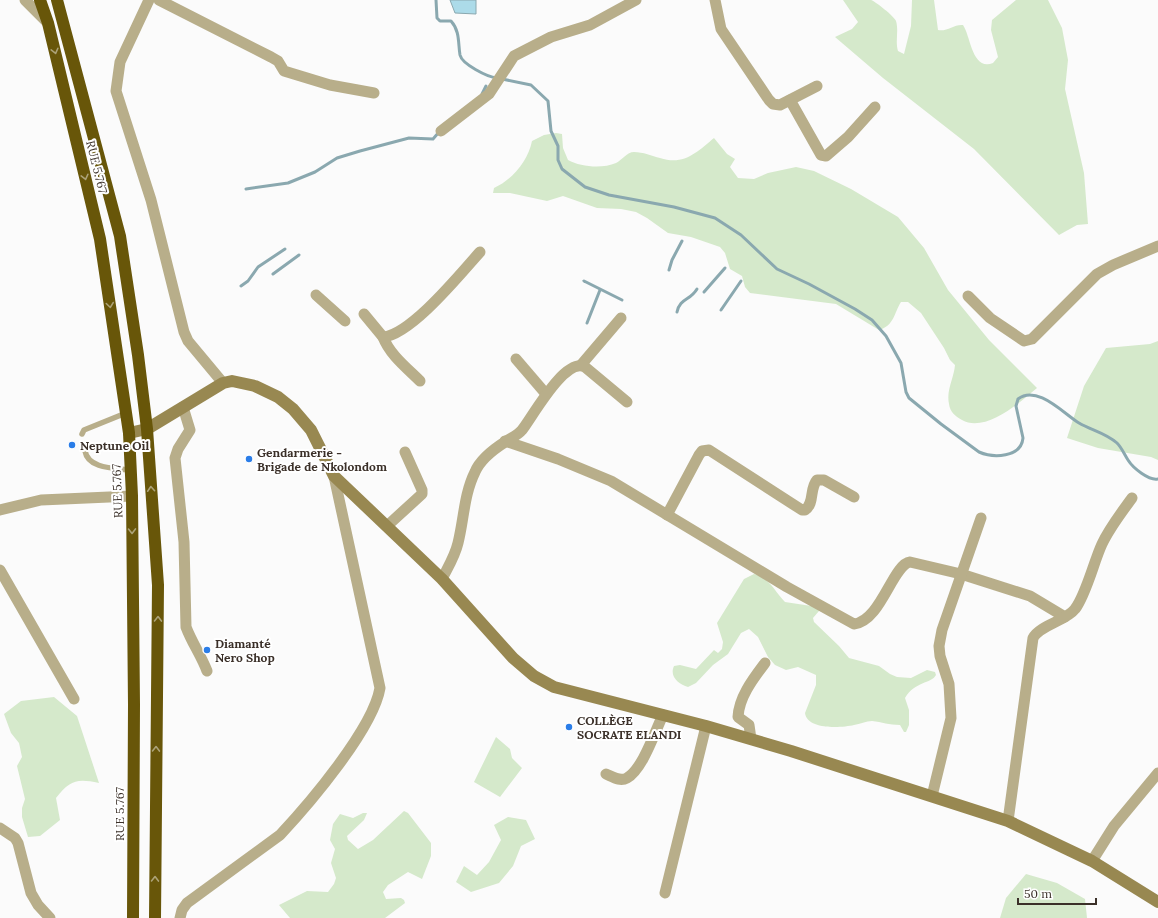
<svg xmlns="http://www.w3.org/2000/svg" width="1158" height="918" font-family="Lora,serif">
<rect width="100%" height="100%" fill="#fbfbfb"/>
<g fill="#d5e9cb">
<path d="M843 0C852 0 862 0 871 0 875 1 895 17 896 21 899 31 895 41 898 51L904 54 911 26 912 0H934L938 30C947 32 954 24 963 25 971 37 972 71 993 63L998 57 991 30 992 20 1016 0H1048L1062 28 1068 60 1065 89 1084 173 1088 224 1077 225 1059 235 974 149 883 78 835 37 852 29 858 22Z"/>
<path d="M556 133 562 134 563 148 568 160C581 167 602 169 616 163 622 160 627 152 634 152 643 152 652 156 660 158 684 166 697 152 714 138L727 154 735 159 730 167 738 178 754 179 768 173 796 167 814 171 851 189 898 217 924 248 948 290 989 340 1037 388C1019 403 985 433 962 420 955 416 950 412 949 404 946 390 954 378 955 365L950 360 944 348 921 313 908 302H901C894 313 894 326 879 330L836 304 750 293 745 287 742 276 730 269 725 253 720 247 691 237 668 233 647 218 636 212 621 209 597 208 563 196 547 201 510 193H493L494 188C512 180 528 161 532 141L544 135Z"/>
<polygon points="1158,341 1158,460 1151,457 1098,448 1067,438 1084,386 1106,348 1150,344"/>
<path d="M754 574C770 578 775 592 785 602L818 607 819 611 813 618 814 622 839 646 849 658 879 666 890 674 897 677 911 678 927 670 935 672 936 675C931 684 915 681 905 698L909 710V725L906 732H904L900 725C889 725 882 722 872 721 866 721 860 724 854 725 841 728 807 730 805 713L816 685V675L798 667 786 670 775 665 768 657 758 637 749 629 741 633 728 654 713 665 696 683 688 687C679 684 669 677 674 666L680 665 696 669 714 650 718 653 722 649 723 642 717 623 744 579Z"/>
<path d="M54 697 77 716 99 783C77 778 70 780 56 798L60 820 40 836 28 837 22 817V808L25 799 17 766 22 757 19 743 11 733 4 714 21 701Z"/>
<polygon points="496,737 510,749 512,758 522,768 500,797 474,782"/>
<polygon points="404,811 408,813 431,843 431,856 422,879 408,872 388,885 383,892 386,899 401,898 404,900 405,903 385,918 290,918 279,905 307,891 328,892 334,884 336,878 331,863 335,849 330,840 333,824 340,814 353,818 363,813 367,813 364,820 347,836 348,840 358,849 373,840"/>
<polygon points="508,817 526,820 535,839 521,846 513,866 499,883 471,892 456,882 464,866 477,875 489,862 501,840 494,825"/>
<polygon points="1026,874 1057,883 1085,899 1087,918 1000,918 1006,898"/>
</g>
<polygon fill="#acdbe9" stroke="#8aa8af" points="450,0 476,0 476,14 455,13"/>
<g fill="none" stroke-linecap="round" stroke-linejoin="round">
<g stroke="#8aa8af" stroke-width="3">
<path d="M436 0 437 18 440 21H451C460 31 458 43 460 55 462 64 487 77 497 78"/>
<path d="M502 79 531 85 548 101 551 131 558 146V160L562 169 585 187 609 195 674 207 715 218 741 235 777 269 809 284 855 309 872 320 886 336 901 363 906 392 909 398 941 424 979 452C993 458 1021 458 1023 438L1016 406 1018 399C1037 384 1064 414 1079 423 1091 430 1106 433 1117 443 1122 448 1124 454 1128 460 1133 468 1149 481 1158 479"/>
<polyline points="482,94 486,86"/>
<polyline points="246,189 288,183 315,172 337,158 360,151 409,138 433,139 439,132"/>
<polyline points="669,270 672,260 682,241"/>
<polyline points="273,274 299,255"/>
<polyline points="584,281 622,300"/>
<polyline points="241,286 248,281 258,267 285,249"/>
<polyline points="704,292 725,268"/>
<polyline points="721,310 741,281"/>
<path d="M677 312C680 298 690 301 697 289"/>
<polyline points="587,323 600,290"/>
</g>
<g stroke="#b8ae8a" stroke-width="5.5">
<polyline points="82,434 84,430 126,413"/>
<path d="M85 451C88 469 115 468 130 470"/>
</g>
<g stroke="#b8ae8a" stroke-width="11">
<polyline points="25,0 48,23"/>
<polyline points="149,0 120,62 116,91 151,200 184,332 188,341 223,383"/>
<polyline points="159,0 271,57 278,61 284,71 330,85 374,93"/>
<polyline points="715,0 721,29 769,100 773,104 780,105 817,86"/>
<polyline points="790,100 821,155 826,156 848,137 875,107"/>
<polyline points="441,131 489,94 514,56 551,37 590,25 636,0"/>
<polyline points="316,295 345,321"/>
<polyline points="968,296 990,318 1024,341 1032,339 1097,274 1113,265 1158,246"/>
<path d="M364 314 383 337C411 335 461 273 480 252"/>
<path d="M383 337C390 355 407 368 420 381"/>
<polyline points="516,359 546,394"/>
<polyline points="581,365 621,318"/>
<path d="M183 407 190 430 178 449 175 458 184 542 186 627C192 643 201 655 207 671"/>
<path d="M505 441 558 459 611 481 787 587 854 624C881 621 893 564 910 562L961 574 1030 596 1065 617"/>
<polyline points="0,510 41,500 132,496"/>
<path d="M667 515 699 455 702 451 709 450 802 510H805C815 503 809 489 817 480H824L854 497"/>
<polyline points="387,526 422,494 422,490 405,452"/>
<polyline points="0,570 74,699"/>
<path d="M442 579C448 567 455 556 458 543 464 519 464 494 475 472 480 460 494 449 505 442 510 438 517 436 522 430 533 416 565 357 585 367L627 402"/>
<path d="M751 739 749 725 738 717C739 697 753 679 765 663"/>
<path d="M606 774C613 777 620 782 627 778 643 769 655 731 663 715"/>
<polyline points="932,796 951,718 949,684 940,656 939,646 942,630 981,518"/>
<path d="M1008 821 1033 638C1040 625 1066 621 1075 609 1086 595 1094 561 1102 544 1110 527 1122 512 1132 498"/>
<polyline points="0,828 15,838 18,843 31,893 38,905 50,918"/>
<polyline points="1092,861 1114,826 1158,773"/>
<polyline points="665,893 706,726"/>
<path d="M180 918 182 910 187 903 280 835C309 804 373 729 380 688L334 476"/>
</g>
<polyline stroke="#988851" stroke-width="12" points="129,433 147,429 223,383 232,381 255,386 278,397 293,409 311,430 334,476 442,579 513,658 534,676 554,687 706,726 791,751 1008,821 1092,861 1158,902"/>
<g stroke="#685609" stroke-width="12">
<polyline points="40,0 48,23 100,239 129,433 132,496 134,704 133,918"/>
<polyline points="57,0 120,236 138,355 147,429 158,585 155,918"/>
</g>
</g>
<defs><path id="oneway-chevron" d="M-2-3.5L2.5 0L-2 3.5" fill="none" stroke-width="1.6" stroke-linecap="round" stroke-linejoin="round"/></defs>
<g stroke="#aca278">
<use href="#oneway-chevron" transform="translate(55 51) rotate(76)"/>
<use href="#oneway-chevron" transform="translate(85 177) rotate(76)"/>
<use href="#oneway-chevron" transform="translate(110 305) rotate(82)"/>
<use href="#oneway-chevron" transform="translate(151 489) rotate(-94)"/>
<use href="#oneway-chevron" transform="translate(132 531) rotate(89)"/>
<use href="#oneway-chevron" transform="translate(158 619) rotate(-89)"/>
<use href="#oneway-chevron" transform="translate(156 749) rotate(-89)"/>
<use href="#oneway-chevron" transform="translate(155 879) rotate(-89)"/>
</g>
<g fill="#2a7de8" stroke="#fff" stroke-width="1.5">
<circle cx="72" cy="445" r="4"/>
<circle cx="249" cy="459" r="4"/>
<circle cx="207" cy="650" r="4"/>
<circle cx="569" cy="727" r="4"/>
</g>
<g text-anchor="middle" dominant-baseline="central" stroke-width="4" stroke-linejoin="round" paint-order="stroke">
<g font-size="12" fill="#3b3029" stroke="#fff">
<text transform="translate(97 167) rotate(76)">RUE 5.767</text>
<text transform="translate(117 491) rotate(-92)">RUE 5.767</text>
<text transform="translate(119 814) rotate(-90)">RUE 5.767</text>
</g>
<g font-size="12" font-weight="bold" fill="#3b3029" stroke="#fff" text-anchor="start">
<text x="80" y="445">Neptune Oil</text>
<text x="257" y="452">Gendarmerie -<tspan x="257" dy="14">Brigade de Nkolondom</tspan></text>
<text x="215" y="643">Diamanté<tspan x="215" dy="14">Nero Shop</tspan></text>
<text x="577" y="720">COLLÈGE<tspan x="577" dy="14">SOCRATE ELANDI</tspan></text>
</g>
</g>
<path d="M1018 898v6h78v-6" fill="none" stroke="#3b3029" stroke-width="2"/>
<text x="1024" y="898" font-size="12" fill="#3b3029" stroke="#ffffff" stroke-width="3" paint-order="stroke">50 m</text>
</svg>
